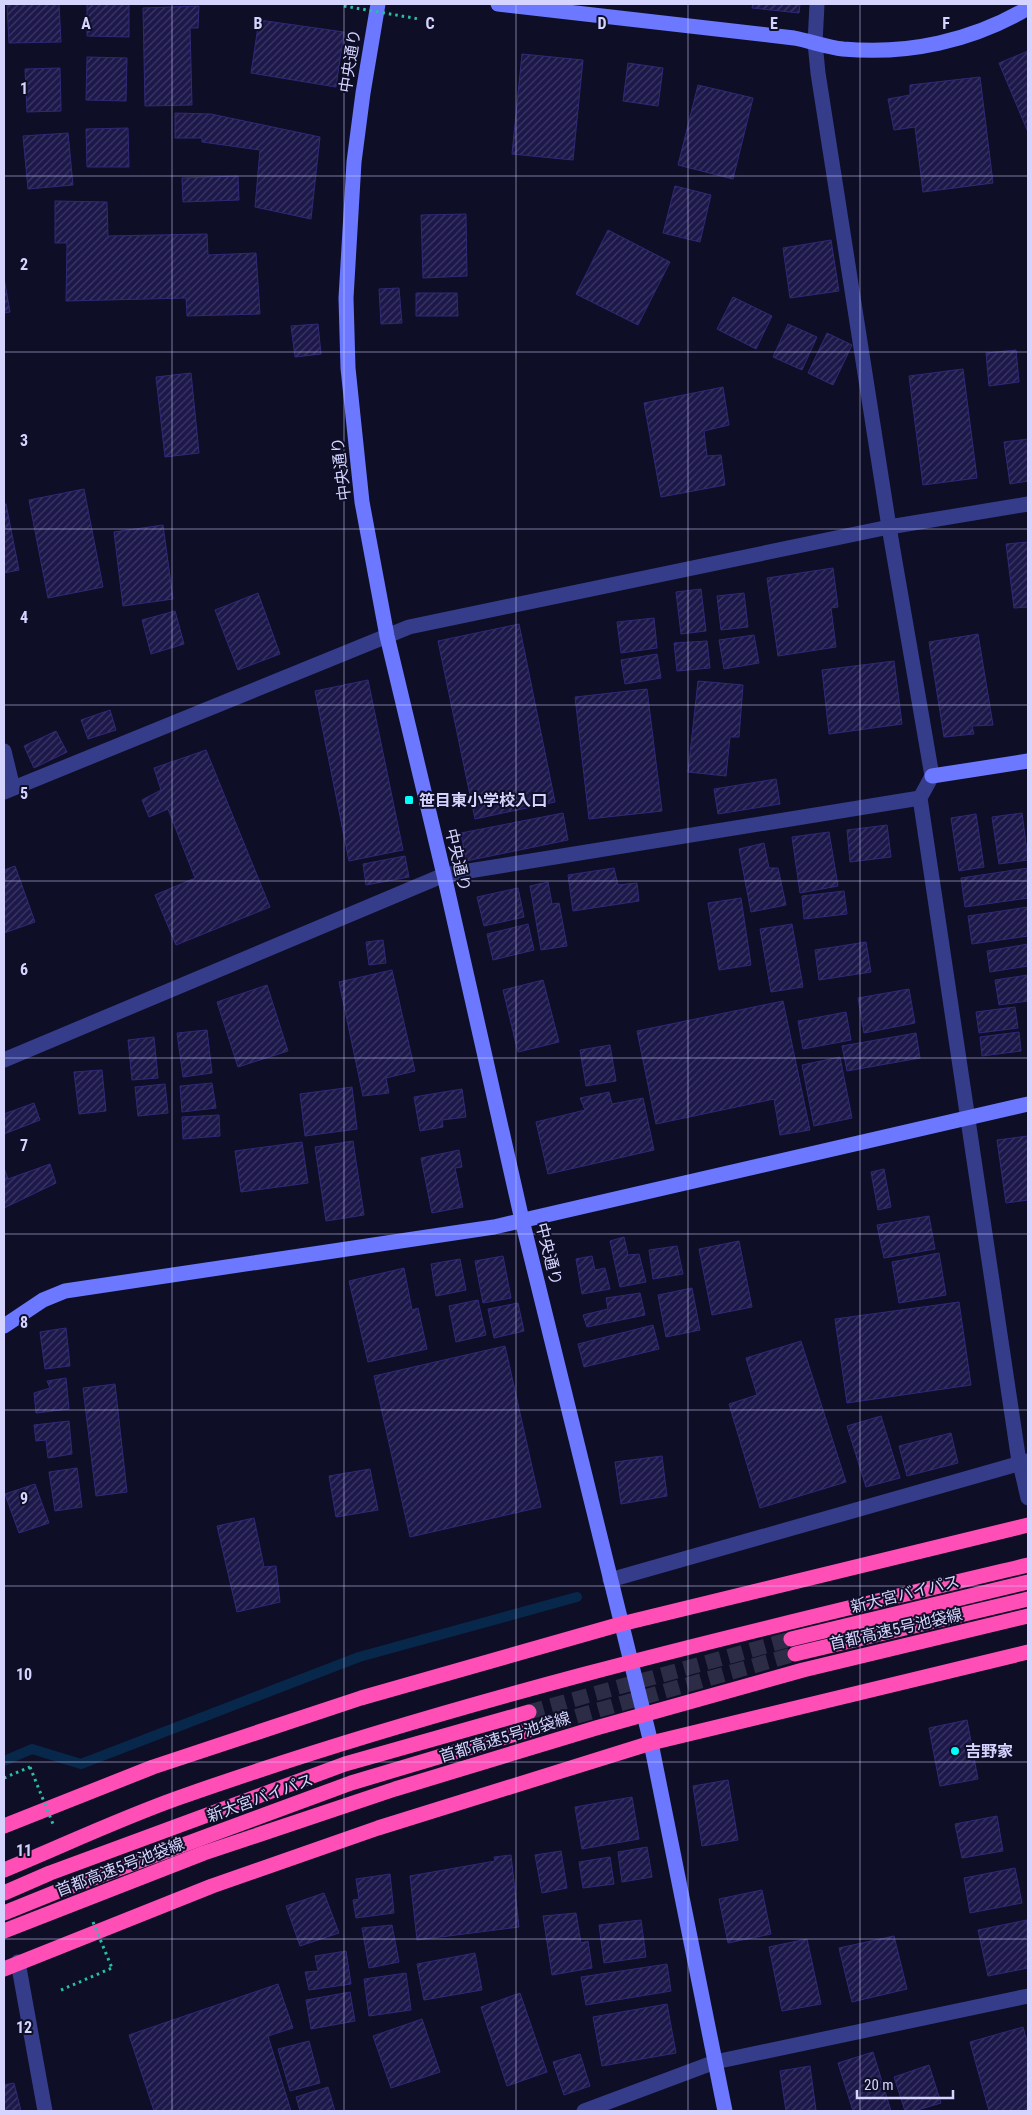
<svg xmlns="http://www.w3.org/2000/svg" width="1032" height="2115" font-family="'Roboto Condensed','Noto Sans JP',sans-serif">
<defs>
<pattern id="building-hatch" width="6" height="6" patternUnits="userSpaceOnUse" patternTransform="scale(1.25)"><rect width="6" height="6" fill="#1d184a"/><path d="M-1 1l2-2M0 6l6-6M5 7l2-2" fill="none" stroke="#3d3965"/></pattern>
</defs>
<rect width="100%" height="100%" fill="#0f0e27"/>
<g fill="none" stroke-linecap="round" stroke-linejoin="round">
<polyline stroke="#08284b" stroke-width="10" points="4,1761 32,1749 81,1764 359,1657 577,1597"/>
</g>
<g fill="url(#building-hatch)" stroke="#2f2977">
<polygon points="7,4 59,4 61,42 9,43"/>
<polygon points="87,4 129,4 129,37 87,36"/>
<polygon points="753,4 800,4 799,13 752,8"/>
<polygon points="199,6 198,28 190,28 192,105 145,106 143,8"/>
<polygon points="259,20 344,32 336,87 251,73"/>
<polygon points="1028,51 1028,132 999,63"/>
<polygon points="522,54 583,60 573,160 512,154"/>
<polygon points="87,57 127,58 126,101 86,100"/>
<polygon points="628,63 663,68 658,106 623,101"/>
<polygon points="60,68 61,111 27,112 25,69"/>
<polygon points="980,77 993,183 923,192 915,127 894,130 888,99 910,95 910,85"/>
<polygon points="698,85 753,98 733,179 678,165"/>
<polygon points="175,113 211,114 320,137 311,219 255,207 260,150 202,142 202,138 175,138"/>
<polygon points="128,128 129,167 87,167 86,129"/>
<polygon points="68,133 73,185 28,189 23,136"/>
<polygon points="238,176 239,200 183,202 182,178"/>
<polygon points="675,186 711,195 700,242 663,233"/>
<polygon points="55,201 107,202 108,236 207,234 208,255 256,253 260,314 187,316 186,298 66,301 67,243 55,243"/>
<polygon points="466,214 467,276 423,278 421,215"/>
<polygon points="608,230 670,262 638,325 576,294"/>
<polygon points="831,240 839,291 790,298 783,248"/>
<polygon points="4,278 10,312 4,313"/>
<polygon points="399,288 402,323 381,324 379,289"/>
<polygon points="416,293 457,293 458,316 416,316"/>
<polygon points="733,297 772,316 756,349 717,329"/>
<polygon points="318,324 321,354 295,357 291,326"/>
<polygon points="788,324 817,337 802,370 773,357"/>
<polygon points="827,333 852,345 833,385 808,373"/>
<polygon points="1016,350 1019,382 989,386 986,353"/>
<polygon points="963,369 977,478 923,485 909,376"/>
<polygon points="191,373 199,453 165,457 156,377"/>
<polygon points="723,387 729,425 704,431 707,456 721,455 725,485 661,497 644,403"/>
<polygon points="1028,439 1028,481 1010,484 1004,442"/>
<polygon points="84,489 103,587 48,598 29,500"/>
<polygon points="4,504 6,504 19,570 4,573"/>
<polygon points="163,525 173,599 123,606 114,532"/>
<polygon points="1028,542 1028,607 1014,608 1006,544"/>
<polygon points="833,568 838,607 831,608 836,647 778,656 767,578"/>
<polygon points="701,589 706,631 681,634 676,592"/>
<polygon points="258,593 280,654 238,670 215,610"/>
<polygon points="744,593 748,627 721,630 717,596"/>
<polygon points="175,611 184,644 151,654 142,620"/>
<polygon points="654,618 657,648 621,653 617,622"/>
<polygon points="519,624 555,802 475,819 438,641"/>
<polygon points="978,634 993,725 972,726 974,734 944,737 929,642"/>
<polygon points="754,635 759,663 724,669 719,640"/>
<polygon points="707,641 710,668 677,671 674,643"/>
<polygon points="657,654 661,678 625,684 621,660"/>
<polygon points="894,661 902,724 829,734 822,670"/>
<polygon points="368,680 403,850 349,861 315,691"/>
<polygon points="698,681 743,685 739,737 730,737 726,776 688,772"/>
<polygon points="647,689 662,811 589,819 575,697"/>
<polygon points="110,710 116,730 88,739 81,720"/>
<polygon points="56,731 67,752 34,768 24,746"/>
<polygon points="206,750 270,907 176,945 155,895 195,878 168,809 149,817 142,800 161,790 154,768"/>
<polygon points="776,779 780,804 718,814 714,789"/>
<polygon points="563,813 568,840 466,861 461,833"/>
<polygon points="1022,813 1028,860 999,864 992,817"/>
<polygon points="976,814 984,867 959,871 951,818"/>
<polygon points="887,825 891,857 850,862 847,830"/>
<polygon points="829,832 838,886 800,893 792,837"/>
<polygon points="764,843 769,868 778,868 786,905 751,912 739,849"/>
<polygon points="405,856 409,877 366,885 363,864"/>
<polygon points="15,866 35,922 4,933 4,870"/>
<polygon points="614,868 618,885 637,883 639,901 573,911 568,875"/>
<polygon points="1028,868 1028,898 965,907 961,878"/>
<polygon points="548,882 552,904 559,903 567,946 541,950 530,886"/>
<polygon points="518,888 524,917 484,926 477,897"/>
<polygon points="844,891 847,914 804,919 802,896"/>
<polygon points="741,898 751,965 719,970 708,903"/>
<polygon points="1028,907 1028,936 972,944 968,916"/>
<polygon points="528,924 534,950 493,960 487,934"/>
<polygon points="792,924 803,987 771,992 760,929"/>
<polygon points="383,940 386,963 369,965 366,942"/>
<polygon points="866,942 871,972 819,980 815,950"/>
<polygon points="1028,944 1028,966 990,972 987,951"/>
<polygon points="392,970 415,1071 386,1078 389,1093 363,1096 339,982"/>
<polygon points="1028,975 1028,1001 999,1005 995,980"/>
<polygon points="543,980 559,1042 518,1052 503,990"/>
<polygon points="267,985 288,1051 238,1067 217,1002"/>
<polygon points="909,989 915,1023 864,1033 858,998"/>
<polygon points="783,1001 810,1130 780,1135 774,1099 656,1124 637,1031"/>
<polygon points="1015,1007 1018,1028 979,1033 976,1012"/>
<polygon points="846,1012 851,1040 803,1049 798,1021"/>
<polygon points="207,1030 212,1073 183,1077 177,1033"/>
<polygon points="1019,1032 1021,1051 982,1056 980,1037"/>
<polygon points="916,1033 920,1058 847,1071 842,1046"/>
<polygon points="154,1037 158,1078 132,1080 128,1040"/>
<polygon points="610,1045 616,1081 586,1086 580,1050"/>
<polygon points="840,1057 852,1118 814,1126 802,1065"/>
<polygon points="102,1070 106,1111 79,1114 74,1072"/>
<polygon points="212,1083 216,1108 182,1112 180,1086"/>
<polygon points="165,1084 168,1113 138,1116 135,1087"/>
<polygon points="352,1087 357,1129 305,1136 300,1094"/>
<polygon points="462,1089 466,1117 442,1120 443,1127 420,1131 414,1097"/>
<polygon points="609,1092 612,1104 643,1098 654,1150 548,1174 536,1122 585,1110 580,1098"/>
<polygon points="34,1103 40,1120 4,1134 4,1114"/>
<polygon points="219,1115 220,1136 183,1139 182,1117"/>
<polygon points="1028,1136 1028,1200 1006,1203 997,1140"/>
<polygon points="353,1141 364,1215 326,1221 315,1147"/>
<polygon points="302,1142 308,1183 241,1192 235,1151"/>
<polygon points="459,1150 462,1167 455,1168 463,1207 432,1213 421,1158"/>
<polygon points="50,1164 56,1183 4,1208 4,1168 8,1179"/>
<polygon points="884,1169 891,1207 878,1210 871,1172"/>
<polygon points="929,1216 935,1249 884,1258 877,1225"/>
<polygon points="624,1237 628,1255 639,1254 646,1282 620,1287 610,1241"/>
<polygon points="739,1241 752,1307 712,1315 699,1249"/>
<polygon points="677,1246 683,1274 653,1279 649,1250"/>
<polygon points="939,1253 946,1295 899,1303 892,1262"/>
<polygon points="503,1256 511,1298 483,1303 475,1261"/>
<polygon points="592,1256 595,1270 605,1268 610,1289 582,1294 576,1259"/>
<polygon points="460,1259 466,1290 436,1296 431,1264"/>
<polygon points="404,1268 412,1310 418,1308 427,1349 368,1362 349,1281"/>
<polygon points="692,1288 700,1330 666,1337 658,1295"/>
<polygon points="640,1293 645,1315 587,1327 583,1315 608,1309 606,1298"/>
<polygon points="478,1300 486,1335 456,1342 449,1306"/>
<polygon points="959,1302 971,1385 847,1403 835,1319"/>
<polygon points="518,1303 524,1331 494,1338 488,1309"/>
<polygon points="653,1325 659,1349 584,1367 578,1344"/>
<polygon points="66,1328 70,1366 45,1369 40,1332"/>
<polygon points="801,1341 846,1482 760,1508 729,1404 757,1395 746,1358"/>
<polygon points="505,1346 541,1507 410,1537 374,1376"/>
<polygon points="66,1378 69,1409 36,1413 34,1393 50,1388 47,1381"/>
<polygon points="115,1384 127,1492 96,1496 83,1388"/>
<polygon points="881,1416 900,1478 866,1487 847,1426"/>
<polygon points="69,1421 72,1454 48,1458 46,1440 36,1441 34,1425"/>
<polygon points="951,1433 958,1463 907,1476 899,1446"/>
<polygon points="662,1456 667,1496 621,1504 615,1462"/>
<polygon points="77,1468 82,1507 55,1511 49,1472"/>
<polygon points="370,1469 378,1510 336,1517 329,1476"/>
<polygon points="35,1484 49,1523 19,1533 5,1494"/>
<polygon points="254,1518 264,1567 276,1566 280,1602 237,1612 217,1526"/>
<polygon points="967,1720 978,1779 940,1786 929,1728"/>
<polygon points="728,1780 738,1840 702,1846 693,1786"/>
<polygon points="632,1797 639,1839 582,1849 575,1807"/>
<polygon points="997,1816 1003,1851 962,1858 955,1824"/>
<polygon points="647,1847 652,1877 622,1882 618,1852"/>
<polygon points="561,1851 567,1888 542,1893 535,1855"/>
<polygon points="511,1855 519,1927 417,1940 410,1876 495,1861 494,1857"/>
<polygon points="610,1857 614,1884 583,1888 579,1862"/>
<polygon points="1015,1868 1022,1903 970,1913 964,1878"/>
<polygon points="390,1874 394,1913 356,1918 353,1900 359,1899 356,1879"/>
<polygon points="762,1890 771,1934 728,1943 719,1899"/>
<polygon points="324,1893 339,1933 300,1946 286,1906"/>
<polygon points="576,1913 581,1943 588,1941 592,1968 552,1975 543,1916"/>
<polygon points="641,1920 646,1957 604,1963 599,1925"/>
<polygon points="1027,1920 1028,1968 988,1976 978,1930"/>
<polygon points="392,1925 399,1962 369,1968 362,1928"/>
<polygon points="894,1936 907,1989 852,2002 839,1948"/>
<polygon points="807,1939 821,2004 782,2011 769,1947"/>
<polygon points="346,1951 351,1984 309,1990 305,1972 318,1971 315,1956"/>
<polygon points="475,1953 482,1990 424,2000 417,1964"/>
<polygon points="667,1964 671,1991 586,2005 581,1977"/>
<polygon points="406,1973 411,2010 369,2016 364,1979"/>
<polygon points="278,1984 293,2028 268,2036 291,2111 154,2111 129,2035"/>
<polygon points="350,1992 355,2021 311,2029 306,2000"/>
<polygon points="520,1993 547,2072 507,2086 481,2007"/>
<polygon points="667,2004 676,2053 602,2066 593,2017"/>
<polygon points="422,2019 440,2072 391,2088 373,2036"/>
<polygon points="1023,2027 1028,2045 1028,2111 989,2111 970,2042"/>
<polygon points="309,2041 320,2083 290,2091 278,2049"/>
<polygon points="873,2052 891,2111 853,2111 838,2063"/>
<polygon points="580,2054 590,2086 564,2095 553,2062"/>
<polygon points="929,2065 941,2103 914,2111 905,2111 894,2077"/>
<polygon points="810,2066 816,2110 786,2111 780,2071"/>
<polygon points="14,2083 21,2111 4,2111 4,2085"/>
<polygon points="328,2087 335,2111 300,2111 296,2097"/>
</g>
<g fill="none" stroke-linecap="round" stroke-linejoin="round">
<g stroke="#2d2c47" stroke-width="15" stroke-dasharray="15 8" stroke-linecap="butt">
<polyline points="529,1712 791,1639"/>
<polyline points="532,1729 795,1654"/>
</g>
<g stroke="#26c0a6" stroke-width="3" stroke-dasharray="2.5 4" stroke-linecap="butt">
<polyline points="4,1778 30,1767"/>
<polyline points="61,1990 112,1968"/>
</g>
<g stroke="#353c8a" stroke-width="15">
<polyline points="817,4 815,43 818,73 889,527 932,776 920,798 1018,1455 1028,1498"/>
<polyline points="4,751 13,788"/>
<polyline points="4,792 409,627 889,527 1028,504"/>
<polyline points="4,1060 444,875 920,798"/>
<polyline points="610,1580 1028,1461"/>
<polyline points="18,1962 45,2111"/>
<polyline points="584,2111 715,2062 1028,1996"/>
</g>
<g stroke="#6b78ff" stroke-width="15">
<polyline points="378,4 363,93 354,162 346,298 348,368 362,502 387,636 444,875 522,1220 651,1743 725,2111"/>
<path d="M498 4 794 38C810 41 827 47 843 49 908 55 972 41 1028 8"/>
<polyline points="932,776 1028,761"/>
<polyline points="4,1326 43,1300 65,1291 494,1227 1028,1104"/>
</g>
<g stroke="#ff4fb7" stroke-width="15">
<polyline points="791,1639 1028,1582"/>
<polyline points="795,1654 1028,1599"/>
<polyline points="4,1826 153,1767 361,1698 621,1624 1028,1525"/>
<polyline points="4,1893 50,1873 345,1764 529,1712"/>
<polyline points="4,1913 56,1892 351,1783 532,1729"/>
<polyline points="4,1969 212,1886 378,1828 651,1743 1028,1652"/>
</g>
<g stroke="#26c0a6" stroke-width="3" stroke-dasharray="2.5 4" stroke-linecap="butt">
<polyline points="344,6 419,19"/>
<polyline points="30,1767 53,1824"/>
<polyline points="93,1922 112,1968"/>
</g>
<g stroke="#ff4fb7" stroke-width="15">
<path d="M4 1870C62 1846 119 1819 178 1798 455 1700 742 1633 1028 1565"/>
<polyline points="4,1931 204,1853 395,1789 596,1728 803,1670 1028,1616"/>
</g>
</g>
<path fill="none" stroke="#d4d4ff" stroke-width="1" stroke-opacity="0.55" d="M172 4V2111M344 4V2111M516 4V2111M688 4V2111M860 4V2111M4 176H1028M4 352H1028M4 529H1028M4 705H1028M4 881H1028M4 1058H1028M4 1234H1028M4 1410H1028M4 1586H1028M4 1762H1028M4 1939H1028"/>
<g fill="#00fffb" stroke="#0f0e27" stroke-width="2">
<rect x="404" y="795" width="10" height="10" rx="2.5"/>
<circle cx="955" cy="1751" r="5"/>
</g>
<g text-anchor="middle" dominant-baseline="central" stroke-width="4" stroke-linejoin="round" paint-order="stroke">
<g font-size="16" fill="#d4d4ff" stroke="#0f0e27">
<text transform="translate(350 61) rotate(-81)">中央通り</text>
<text transform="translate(341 469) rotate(-97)">中央通り</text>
<text transform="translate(458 860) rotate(77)">中央通り</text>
<text transform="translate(549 1254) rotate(76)">中央通り</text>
<text transform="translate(905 1594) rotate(-14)">新大宮バイパス</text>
<text transform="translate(896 1629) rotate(-13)">首都高速5号池袋線</text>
<text transform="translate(505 1737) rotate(-17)">首都高速5号池袋線</text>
<text transform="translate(260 1798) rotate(-20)">新大宮バイパス</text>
<text transform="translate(120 1867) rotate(-21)">首都高速5号池袋線</text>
</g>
<g font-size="16" font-weight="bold" fill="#d4d4ff" stroke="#0f0e27" text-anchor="start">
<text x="419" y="800">笹目東小学校入口</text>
<text x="965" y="1751">吉野家</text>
</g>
</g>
<g font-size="16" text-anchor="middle" font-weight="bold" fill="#d4d4ff" stroke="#0f0e27" stroke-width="4" stroke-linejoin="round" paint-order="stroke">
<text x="86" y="29">A</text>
<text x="258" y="29">B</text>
<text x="430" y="29">C</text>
<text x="602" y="29">D</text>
<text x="774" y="29">E</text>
<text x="946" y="29">F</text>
<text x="24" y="94">1</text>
<text x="24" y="270">2</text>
<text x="24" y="446">3</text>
<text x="24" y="623">4</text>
<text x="24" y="799">5</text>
<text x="24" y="975">6</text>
<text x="24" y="1151">7</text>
<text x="24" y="1328">8</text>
<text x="24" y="1504">9</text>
<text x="24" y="1680">10</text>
<text x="24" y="1856">11</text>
<text x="24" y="2033">12</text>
</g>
<rect width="1032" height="2115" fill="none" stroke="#d4d4ff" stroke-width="10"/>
<path d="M857 2090v8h96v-8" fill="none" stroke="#d4d4ff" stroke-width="2.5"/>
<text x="864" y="2090" font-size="15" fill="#d4d4ff" stroke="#0f0e27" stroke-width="4" paint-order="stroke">20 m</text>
</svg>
